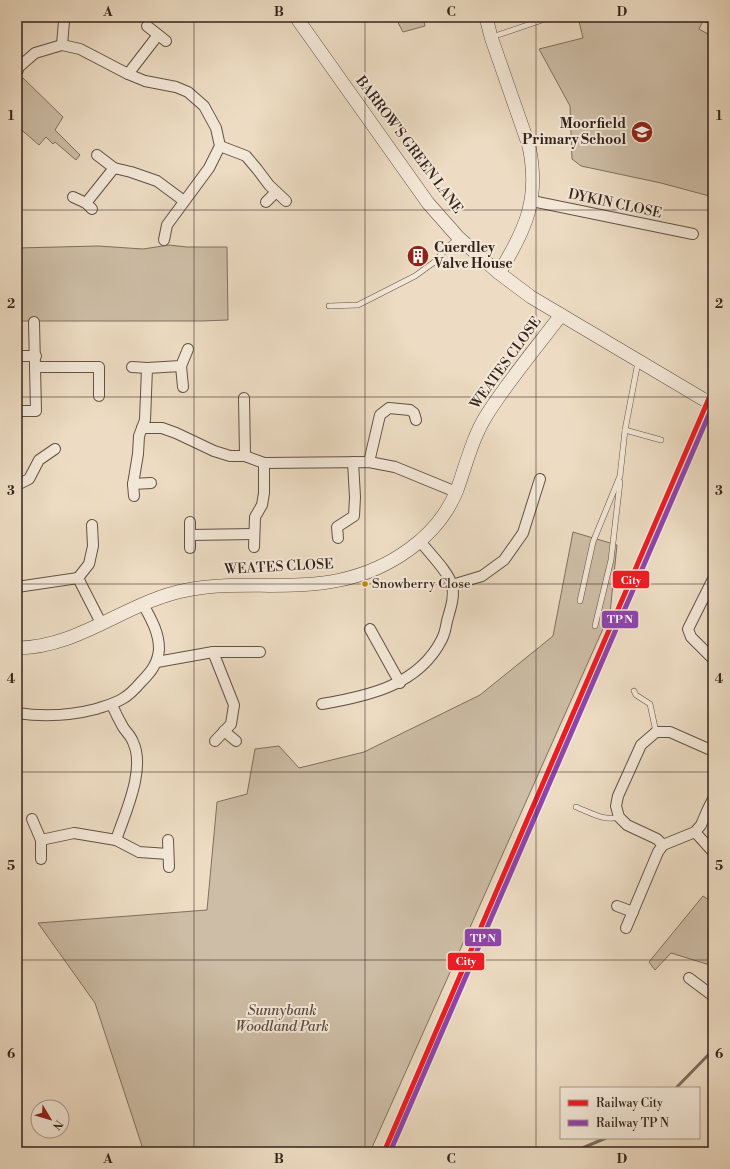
<svg xmlns="http://www.w3.org/2000/svg" width="730" height="1169" font-family="'Libre Bodoni',serif">
<rect width="100%" height="100%" fill="#eddcc3"/>
<filter id="stains"><feTurbulence type="fractalNoise" baseFrequency=".005" numOctaves="4"/><feColorMatrix values="0 0 0 0 .2 0 0 0 0 .09 0 0 0 0 .02 0 0 0 .5 -.17"/></filter>
<radialGradient id="worn" r=".72"><stop offset=".6" stop-color="#630" stop-opacity="0"/><stop offset="1" stop-color="#630" stop-opacity=".3"/></radialGradient>
<g fill="#cdbda6" stroke="#807060">
<polygon points="395,17 423,17 425,26 403,32"/>
<polygon points="578,17 708,17 708,19 706,23 703,21 699,29 708,34 713,23 713,197 661,183 581,166 572,159 570,106 539,49 583,38"/>
<polygon points="23,78 63,117 55,130 80,155 76,160 55,142 53,144 46,137 39,145 17,126 17,95"/>
<polygon points="169,245 187,247 227,247 228,320 201,321 17,321 17,248 98,246 143,249"/>
<polygon points="573,532 617,545 610,613 370,1152 144,1152 95,1003 38,923 207,910 217,802 247,794 255,749 279,746 299,768 364,752 480,695 553,636"/>
<polygon points="703,896 713,903 713,966 671,953 655,970 649,962"/>
</g>
<g fill="none" stroke-linecap="round" stroke-linejoin="round">
<g stroke="#7d6c5e" stroke-width="3">
<polyline points="676,1088 713,1050"/>
<polyline points="573,1152 606,1138"/>
</g>
<g stroke="#625145" stroke-width="6">
<g id="service">
<polyline points="492,37 551,17"/>
<polyline points="329,306 358,305 415,276 433,263 458,237"/>
<polyline points="625,430 661,440"/>
<polyline points="580,601 593,542 620,476 625,430 638,362"/>
<polyline points="595,626 611,560 620,482"/>
<polyline points="634,691 636,695 650,704 656,732"/>
<path d="M576 807C589 812 605 822 619 817"/>
</g>
</g>
<g stroke="#625145" stroke-width="12">
<g id="minor">
<polyline points="147,26 166,41"/>
<polyline points="62,45 64,21 66,17"/>
<polyline points="17,72 19,67 35,53 62,45 80,49 128,74 145,81 176,87 188,92 204,106 216,128 220,146 209,168 167,225 164,240"/>
<polyline points="128,74 158,35"/>
<polyline points="220,146 246,156 257,169 269,185 286,201"/>
<polyline points="97,155 114,168 131,172 157,181 184,201"/>
<polyline points="73,197 86,203 92,209"/>
<polyline points="532,201 693,234"/>
<polyline points="266,202 276,192"/>
<polyline points="86,203 114,168"/>
<polyline points="17,356 36,356"/>
<polyline points="181,366 183,387"/>
<polyline points="36,367 99,367 99,396"/>
<polyline points="132,367 147,368"/>
<polyline points="244,398 245,456 264,463 369,462 395,467 456,492"/>
<polyline points="17,411 36,411 34,322"/>
<polyline points="142,428 162,428 176,433 214,451 230,456 245,456"/>
<polyline points="369,462 380,415 389,408 410,410 414,413 416,420"/>
<polyline points="133,484 151,483"/>
<polyline points="17,485 29,479 39,460 55,449"/>
<polyline points="134,496 133,484 138,454 139,436 145,420 147,368 181,366 188,349"/>
<polyline points="190,535 254,534"/>
<polyline points="338,538 337,527 354,516 355,497 353,462"/>
<polyline points="254,547 255,517 262,505 264,493 264,463"/>
<polyline points="190,548 190,522"/>
<polyline points="78,578 89,564 93,546 92,525"/>
<polyline points="713,579 688,629 691,637 713,659"/>
<polyline points="452,585 482,576 504,560 523,533 540,479"/>
<polyline points="17,587 78,578 101,623"/>
<polyline points="370,629 400,683"/>
<polyline points="213,652 234,705 231,724 215,741"/>
<polyline points="157,662 213,652 260,652"/>
<path d="M322 704C369 696 419 685 442 639 445 633 446 627 447 621 450 610 455 597 452 585 448 571 429 553 420 541"/>
<path d="M112 705C115 712 119 720 123 727 126 732 131 736 133 742 146 769 125 813 116 840"/>
<path d="M17 713C44 717 69 716 96 709 105 706 114 704 122 699 130 695 136 688 142 681 151 672 158 663 159 649 159 632 151 619 143 604"/>
<polyline points="224,731 236,741"/>
<polyline points="32,819 41,840 74,833 116,840 139,852 168,854"/>
<polyline points="695,832 713,852"/>
<polyline points="168,840 169,867"/>
<polyline points="663,845 657,839 627,825 619,817 616,806 618,796 641,745 656,732 670,732 713,751"/>
<polyline points="41,859 41,840"/>
<polyline points="617,906 633,912"/>
<polyline points="626,928 658,852 663,845 695,832 701,825 707,811 713,799"/>
<polyline points="689,978 713,996"/>
</g>
</g>
<g stroke="#625145" stroke-width="14">
<g id="tertiary">
<polyline points="296,17 428,203 458,237 478,255 499,273 531,297 713,405"/>
<path d="M486 17 491 37 529 146C540 199 526 229 499 273"/>
<path d="M17 648C79 648 127 601 187 590 237 580 289 591 340 580 388 570 438 538 457 490 466 465 472 439 486 416 508 381 536 348 561 315"/>
</g>
</g>
<use href="#service" stroke="#f3e8d8" stroke-width="5"/>
<use href="#minor" stroke="#f3e8d8" stroke-width="10"/>
<use href="#tertiary" stroke="#f3e8d8" stroke-width="13"/>
<g stroke="#f3e8d8" stroke-width="8">
<polyline id="rail-1" points="384,1152 713,389"/>
</g>
<g stroke="#f3e8d8" stroke-width="8">
<polyline id="rail-2" points="390,1152 713,405"/>
</g>
<use href="#rail-1" stroke="#ed1c24" stroke-width="5"/>
<use href="#rail-2" stroke="#8e44ad" stroke-width="5"/>
</g>
<path fill="none" stroke="#33231b" stroke-width="1" stroke-opacity="0.55" d="M194 17V1152M365 17V1152M536 17V1152M17 210H713M17 397H713M17 584H713M17 772H713M17 960H713"/>
<defs>
<g id="school-disc" transform="scale(1.15)"><circle r="9.5" fill="#8f2418" stroke="#f3e8d8"/><path d="M0-5L7-2L0 1L-7-2ZM-4 1L0 2.5L4 1V4Q0 6-4 4Z" fill="#fff"/></g>
<g id="building-disc" transform="scale(1.15)"><circle r="9.5" fill="#8f2418" stroke="#f3e8d8"/><path d="M-4-6H4V6H1V3H-1V6H-4ZM-2.5-4.3h1.7v1.8h-1.7ZM.8-4.3h1.7v1.8H.8ZM-2.5-1h1.7V.8h-1.7ZM.8-1h1.7V.8H.8Z" fill="#fff"/></g>
</defs>
<g fill-rule="evenodd">
<use href="#school-disc" x="642" y="132"/>
<use href="#building-disc" x="418" y="256"/>
</g>
<circle fill="#c68507" stroke="#f3e8d8" stroke-width="1.5" cx="365" cy="584" r="3.5"/>
<g text-anchor="middle" dominant-baseline="central" stroke-width="4" stroke-linejoin="round" paint-order="stroke">
<g font-size="13" fill="#33231b" stroke="#f3e8d8" text-anchor="start">
<text x="372" y="584">Snowberry Close</text>
</g>
<g font-size="14" font-weight="bold" fill="#33231b" stroke="#f3e8d8" text-anchor="end">
<text x="626" y="124">Moorfield<tspan x="626" dy="16">Primary School</tspan></text>
<text x="434" y="248" text-anchor="start">Cuerdley<tspan x="434" dy="16">Valve House</tspan></text>
</g>
<g font-size="14" fill="#33231b" stroke="#f3e8d8">
<text transform="translate(409 145) rotate(53)">BARROW'S GREEN LANE</text>
<text transform="translate(615 204) rotate(12)">DYKIN CLOSE</text>
<text transform="translate(506 363) rotate(-54)">WEATES CLOSE</text>
<text transform="translate(279 567) rotate(-3)">WEATES CLOSE</text>
</g>
<g font-size="14" font-style="italic" fill="#5a4a3e" stroke="#f3e8d8">
<text x="282" y="1011">Sunnybank<tspan x="282" dy="16">Woodland Park</tspan></text>
</g>
</g>
<g stroke="#f3e8d8" stroke-width="1.5">
<rect x="612" y="570" width="38" height="19" rx="4" fill="#ed1c24"/>
<rect x="601" y="610" width="38" height="19" rx="4" fill="#8e44ad"/>
<rect x="464" y="928" width="38" height="19" rx="4" fill="#8e44ad"/>
<rect x="447" y="952" width="38" height="19" rx="4" fill="#ed1c24"/>
</g>
<g font-size="11" text-anchor="middle" font-weight="bold" fill="#fff">
<text x="631" y="584">City</text>
<text x="620" y="623">TP N</text>
<text x="483" y="942">TP N</text>
<text x="466" y="965">City</text>
</g>
<rect width="730" height="1169" fill="none" stroke="#eddcc3" stroke-width="44"/>
<rect x="560" y="1087" width="140" height="52" fill="#f3e8d8" stroke="#a6998c"/>
<rect x="568" y="1100" width="20" height="6" fill="#ed1c24" stroke="#a6998c"/>
<text x="596" y="1107" font-size="12" fill="#33231b">Railway City</text>
<rect x="568" y="1120" width="20" height="6" fill="#8e44ad" stroke="#a6998c"/>
<text x="596" y="1127" font-size="12" fill="#33231b">Railway TP N</text>
<g transform="translate(50 1119) rotate(128)"><circle r="19" fill="#f3e8d8" stroke="#a6998c"/>
<path d="M0-3L7 15L0 10L-7 15Z" fill="#8f2418"/>
<text y="-6" font-size="11" font-weight="bold" text-anchor="middle" fill="#33231b">N</text>
</g>
<rect x="22" y="22" width="686" height="1125" fill="none" stroke="#33231b" stroke-width="1.5"/>
<g font-size="13" text-anchor="middle" font-weight="bold" fill="#33231b">
<text x="108" y="16">A</text>
<text x="279" y="16">B</text>
<text x="451" y="16">C</text>
<text x="622" y="16">D</text>
<text x="11" y="120">1</text>
<text x="719" y="120">1</text>
<text x="11" y="308">2</text>
<text x="719" y="308">2</text>
<text x="11" y="495">3</text>
<text x="719" y="495">3</text>
<text x="11" y="683">4</text>
<text x="719" y="683">4</text>
<text x="11" y="870">5</text>
<text x="719" y="870">5</text>
<text x="11" y="1058">6</text>
<text x="719" y="1058">6</text>
<text x="108" y="1163">A</text>
<text x="279" y="1163">B</text>
<text x="451" y="1163">C</text>
<text x="622" y="1163">D</text>
</g>
<rect width="100%" height="100%" filter="url(#stains)"/>
<rect width="100%" height="100%" fill="url(#worn)"/>
</svg>
